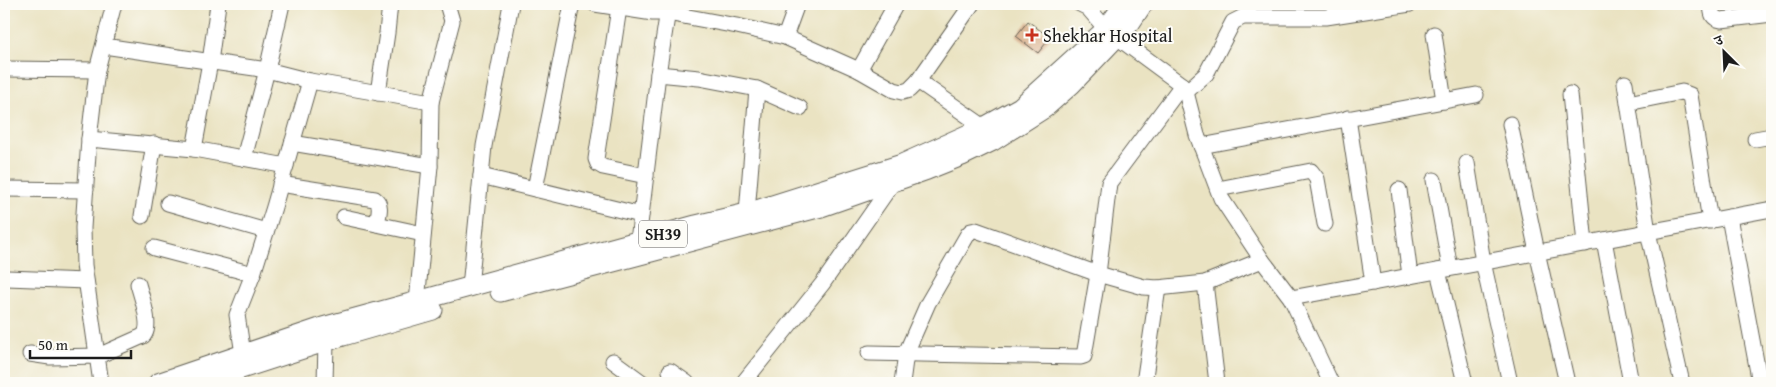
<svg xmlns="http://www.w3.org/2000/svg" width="1776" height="387" font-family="'Gentium Book Plus','Noto Serif Devanagari',serif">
<rect width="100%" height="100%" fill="#fdfcf7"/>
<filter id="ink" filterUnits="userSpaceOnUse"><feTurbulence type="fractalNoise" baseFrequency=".02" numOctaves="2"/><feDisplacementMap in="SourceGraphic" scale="10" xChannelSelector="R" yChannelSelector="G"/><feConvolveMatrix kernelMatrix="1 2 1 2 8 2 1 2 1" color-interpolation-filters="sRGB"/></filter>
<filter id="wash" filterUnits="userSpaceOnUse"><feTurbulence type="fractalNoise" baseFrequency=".0096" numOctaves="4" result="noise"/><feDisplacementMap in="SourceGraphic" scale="20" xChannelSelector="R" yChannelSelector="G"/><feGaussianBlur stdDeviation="1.12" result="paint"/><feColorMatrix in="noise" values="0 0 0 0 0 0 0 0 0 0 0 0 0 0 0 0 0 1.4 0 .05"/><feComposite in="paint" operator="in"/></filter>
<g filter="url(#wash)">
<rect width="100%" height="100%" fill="#eae3c2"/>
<g id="blocks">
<polygon fill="#d9b08c" points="1028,21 1050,38 1038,53 1016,36"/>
</g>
</g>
<g filter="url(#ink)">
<use href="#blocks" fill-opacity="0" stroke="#646256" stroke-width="1"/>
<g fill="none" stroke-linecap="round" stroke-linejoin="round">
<g stroke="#646256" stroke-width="17">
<g id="minor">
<polyline points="595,4 653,13 667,13 737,26 785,37 859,70 894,90 902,92 909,90 918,81 972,4"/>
<polyline points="1080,4 1088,8 1106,29 1182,85 1186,92 1197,135 1221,198 1262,260 1291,298 1331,383"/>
<path d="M1711 4C1712 13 1711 18 1721 20L1772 14"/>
<polyline points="619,8 596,159 598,164 603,167 646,176"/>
<polyline points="1434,34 1444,101"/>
<polyline points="785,37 797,4"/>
<polyline points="104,46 267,70 310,81 431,102 452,21 447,4"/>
<polyline points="4,69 97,70"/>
<polyline points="859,70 896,4"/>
<polyline points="658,74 699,78 757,89"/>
<polyline points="918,81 984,127"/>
<polyline points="1625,83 1648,232 1682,383"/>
<polyline points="1186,92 1206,74 1233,22 1243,17 1326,17 1410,4"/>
<polyline points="378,93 387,33 390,4"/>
<polyline points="1570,94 1585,244"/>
<polyline points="1628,103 1682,92 1690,95 1710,221"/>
<polyline points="1348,118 1373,283"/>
<polyline points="1510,124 1537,252 1567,383"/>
<polyline points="89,139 194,149 286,166"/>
<polyline points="1755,139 1772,136"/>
<polyline points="292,143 430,166"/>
<polyline points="1201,146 1476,95"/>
<polyline points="194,149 210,62 218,4"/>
<polyline points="244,158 267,70 282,4"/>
<polyline points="1467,163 1483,262 1510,383"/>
<polyline points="481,176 641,215"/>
<polyline points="1434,180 1450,268"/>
<path d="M280 184 375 199C383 205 378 216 377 224"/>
<polyline points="4,189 86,190"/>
<polyline points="535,189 572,4"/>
<polyline points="1218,189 1311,171 1317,179 1325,224"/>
<polyline points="1399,190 1410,276"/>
<polyline points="168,203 266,231"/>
<polyline points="747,213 757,89 800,108"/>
<polyline points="142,216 154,144"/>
<polyline points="344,217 423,234"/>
<polyline points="1729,217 1760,383"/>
<polyline points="1604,240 1631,383"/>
<polyline points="638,241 658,74 669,4"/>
<polyline points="154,248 253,274"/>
<polyline points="1438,271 1465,383"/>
<polyline points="7,278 86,281"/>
<polyline points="1205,283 1217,383"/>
<polyline points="470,287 484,146 511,4"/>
<polyline points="1291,298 1772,209"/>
<polyline points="417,302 430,166 431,102"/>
<polyline points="869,353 1081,357 1084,356 1098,274 1109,183 1182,85"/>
<path d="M30 354 50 357 98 356 143 336C153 327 141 296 138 284"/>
<polyline points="243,354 237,315 253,274 274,207 310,81"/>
<polyline points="613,361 643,383"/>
<polyline points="670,371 687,383"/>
<polyline points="101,383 84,265 83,228 89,139 97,70 114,4"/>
<polyline points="325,383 326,342"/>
<polyline points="743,383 823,283 894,181"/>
<polyline points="902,383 906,353 928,303 968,234 971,231 976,230 1098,274 1144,287 1158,288 1205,283 1262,260"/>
<polyline points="1144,383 1158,288"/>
</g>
</g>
<g stroke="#646256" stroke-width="21">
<g id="major">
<polyline points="500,292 821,207 927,170 962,156 993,141 1045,108 1071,85 1131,22 1143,4"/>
<polyline points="158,383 323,327 696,225 747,213 902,164 984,127 1020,107 1106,29 1124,4"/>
<polyline points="198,383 343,336 433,310"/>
</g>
</g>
<use href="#minor" stroke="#fff" stroke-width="15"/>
<use href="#major" stroke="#fff" stroke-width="19"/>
</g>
</g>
<path fill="#c8321e" stroke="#fdfcf7" stroke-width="2" d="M1029.5 27.5h5v5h5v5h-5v5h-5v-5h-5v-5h5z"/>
<g text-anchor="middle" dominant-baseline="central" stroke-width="4" stroke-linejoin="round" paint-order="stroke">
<rect fill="#fdfcf7" stroke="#605f5e" stroke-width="1" x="639" y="220.5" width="48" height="27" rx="4"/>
<g font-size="16" font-weight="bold" fill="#1c1c1c">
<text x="663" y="234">SH39</text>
</g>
<g font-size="18" fill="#1c1c1c" stroke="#fdfcf7" text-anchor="start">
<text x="1043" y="35">Shekhar Hospital</text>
</g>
</g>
<rect width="1776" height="387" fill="none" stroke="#fdfcf7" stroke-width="20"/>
<g transform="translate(1724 52) rotate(336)" stroke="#fdfcf7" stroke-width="4" paint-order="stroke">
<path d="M0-4L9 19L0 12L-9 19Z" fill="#1c1c1c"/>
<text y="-8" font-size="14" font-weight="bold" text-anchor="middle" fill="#1c1c1c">उ</text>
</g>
<path d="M30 350v8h101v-8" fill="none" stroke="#1c1c1c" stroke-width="2.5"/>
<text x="38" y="350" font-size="15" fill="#1c1c1c" stroke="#fdfcf7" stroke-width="4" paint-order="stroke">50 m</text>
</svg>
